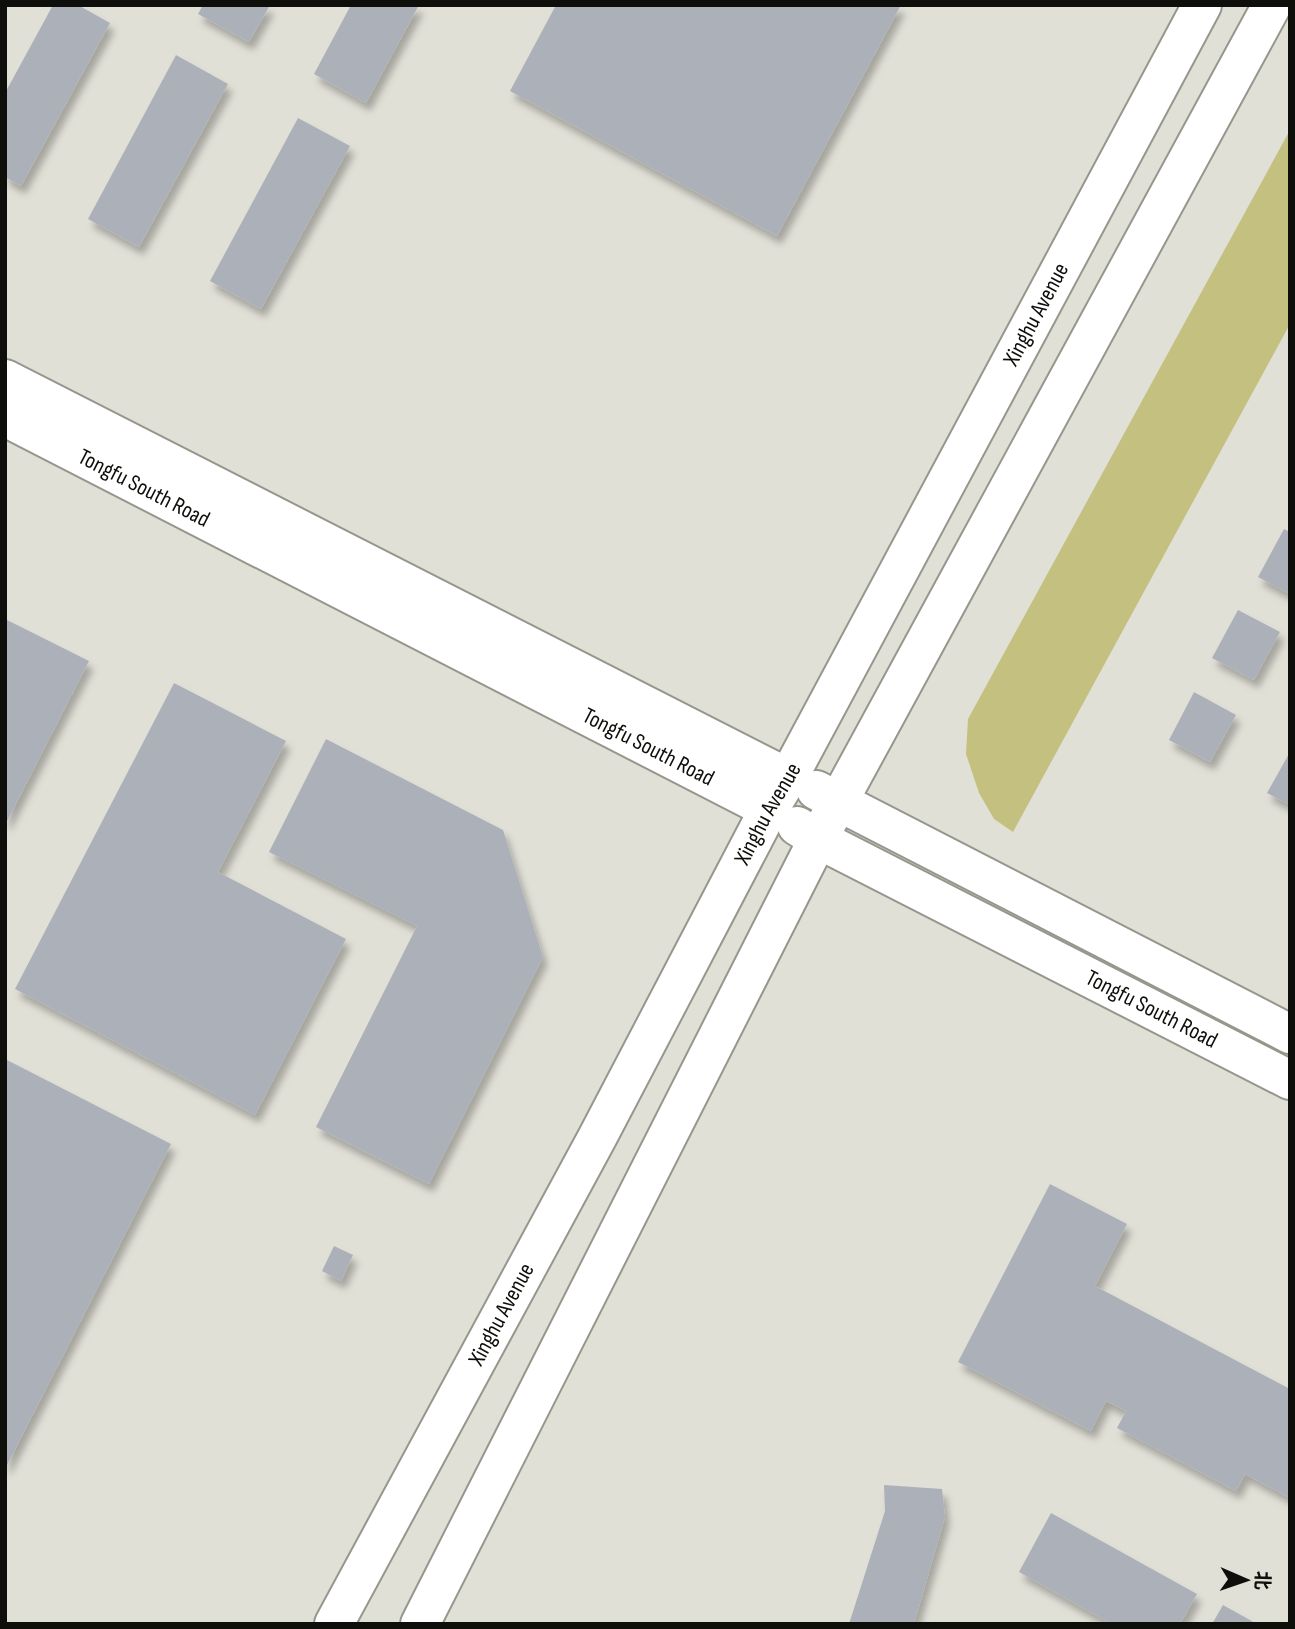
<svg xmlns="http://www.w3.org/2000/svg" width="1295" height="1629" font-family="'Sofia Sans Condensed','Noto Sans SC',sans-serif">
<defs>
<filter id="shadow"><feDropShadow dx="4.5" dy="8" stdDeviation="3.5" flood-color="#0004"/></filter>
</defs>
<rect width="100%" height="100%" fill="#e1e0d7"/>
<polygon fill="#c4c080" points="1290,130 1290,324 1013,832 994,819 979,793 966,754 968,719"/>
<g fill="#acb1b9" filter="url(#shadow)">
<polygon points="53,5 78,5 110,23 21,186 5,177 5,93"/>
<polygon points="203,5 270,5 249,42 198,14"/>
<polygon points="351,5 419,5 366,103 314,74"/>
<polygon points="556,5 901,5 777,236 510,91"/>
<polygon points="176,55 228,84 139,247 88,219"/>
<polygon points="298,118 350,146 261,309 210,281"/>
<polygon points="1284,529 1290,532 1290,594 1258,577"/>
<polygon points="1238,610 1280,632 1254,680 1212,658"/>
<polygon points="5,619 89,661 5,825"/>
<polygon points="174,683 286,741 218,872 346,939 255,1115 15,989"/>
<polygon points="1194,692 1236,715 1210,762 1169,740"/>
<polygon points="326,739 503,830 543,957 429,1184 316,1127 417,926 269,852"/>
<polygon points="1290,752 1290,805 1267,793"/>
<polygon points="5,1059 171,1144 5,1469"/>
<polygon points="1050,1184 1127,1224 1095,1286 1290,1389 1290,1498 1245,1474 1236,1491 1117,1428 1126,1411 1106,1401 1091,1431 958,1362"/>
<polygon points="334,1246 353,1255 341,1281 322,1271"/>
<polygon points="884,1485 942,1489 945,1517 914,1624 849,1624 885,1511"/>
<polygon points="1051,1513 1197,1594 1180,1624 1112,1624 1019,1572"/>
<polygon points="1223,1605 1257,1624 1212,1624"/>
</g>
<g fill="none" stroke-linecap="round" stroke-linejoin="round">
<g stroke="#96968d" stroke-width="42">
<g id="secondary">
<polyline points="5,379 788,778"/>
<path id="s1" d="M5 417 769 809"/>
</g>
</g>
<g stroke="#96968d" stroke-width="42">
<g id="primary">
<polyline points="816,790 1290,1034"/>
<path id="s2" d="M797 826 818 839 1290 1080"/>
<path id="s3" d="M334 1624 598 1136 769 809 788 778 1202 5"/>
<polyline points="420,1624 818,839 1272,5"/>
</g>
</g>
<use href="#secondary" stroke="#fff" stroke-width="38"/>
<use href="#primary" stroke="#fff" stroke-width="38"/>
</g>
<g text-anchor="middle" dominant-baseline="central" stroke-width="5" stroke-linejoin="round" paint-order="stroke">
<g font-size="23" fill="#0e0e0b" stroke="#e1e0d7">
<text stroke="none"><textPath href="#s3" startOffset="1486">Xinghu Avenue</textPath></text>
<text stroke="none"><textPath href="#s1" startOffset="156">Tongfu South Road</textPath></text>
<text stroke="none"><textPath href="#s1" startOffset="723">Tongfu South Road</textPath></text>
<text stroke="none"><textPath href="#s3" startOffset="919">Xinghu Avenue</textPath></text>
<text stroke="none"><textPath href="#s2" startOffset="399">Tongfu South Road</textPath></text>
<text stroke="none"><textPath href="#s3" startOffset="352">Xinghu Avenue</textPath></text>
</g>
</g>
<rect width="1295" height="1629" fill="none" stroke="#0e0e0b" stroke-width="14"/>
<g transform="translate(1246 1580) rotate(92)" stroke="#e1e0d7" stroke-width="5" paint-order="stroke">
<path d="M0-5L12 26L0 18L-12 26Z" fill="#0e0e0b"/>
<text y="-10" font-size="19" font-weight="bold" text-anchor="middle" fill="#0e0e0b">北</text>
</g>
</svg>
